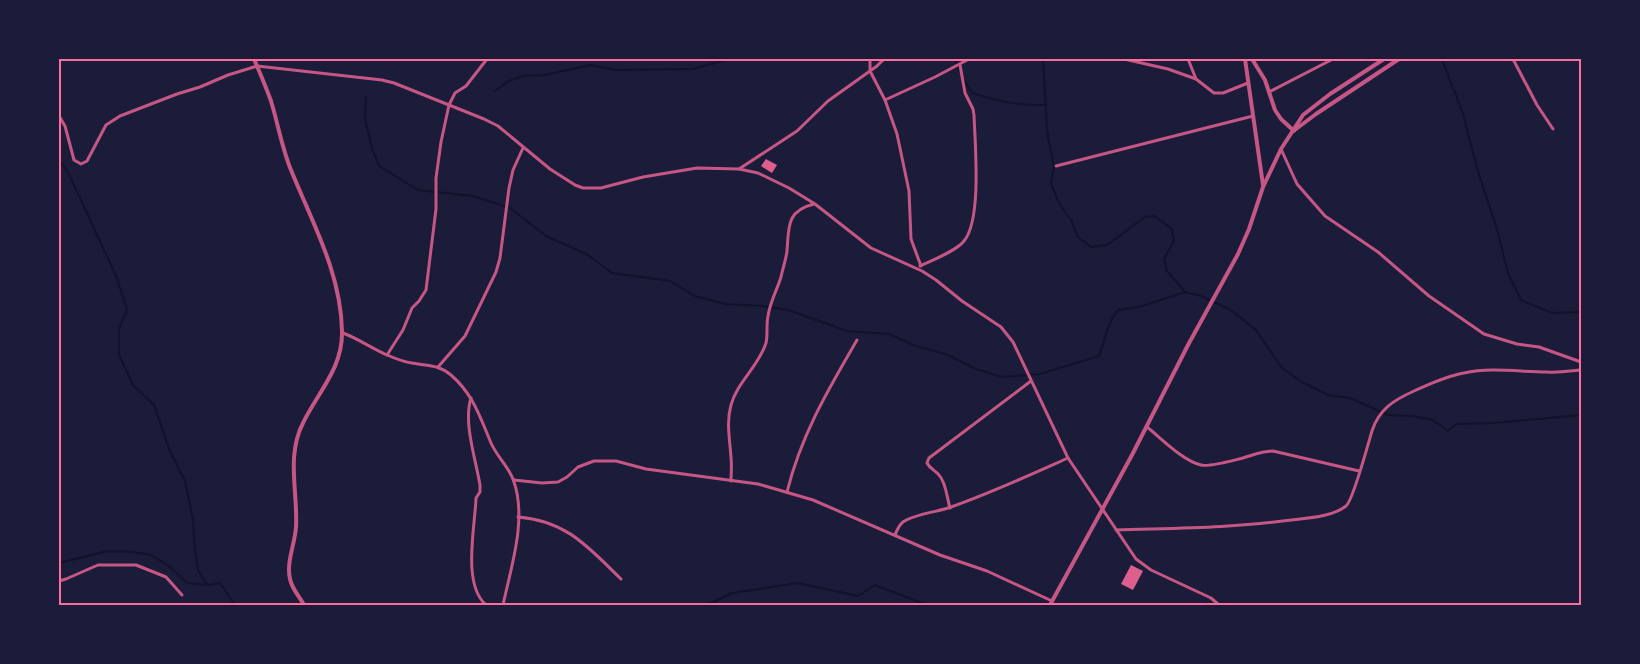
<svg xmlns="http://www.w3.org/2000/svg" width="1640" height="664" font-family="Mulish,sans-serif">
<rect width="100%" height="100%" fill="#1b1b3a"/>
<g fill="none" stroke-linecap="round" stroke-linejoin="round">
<g stroke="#12122b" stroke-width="2">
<polyline points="955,59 960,71"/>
<polyline points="1043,59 1047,131 1054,167 1051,184 1060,205 1071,220 1078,237 1091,247 1107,245 1145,217 1154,216 1172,229 1174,241 1164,259 1167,271 1185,292 1201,296 1229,309 1240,317 1256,330 1282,368 1302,382 1328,395 1350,398 1388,415 1412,416 1433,420 1448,431 1456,424 1493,423 1581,415"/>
<polyline points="1442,59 1463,114 1477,168 1497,229 1508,273 1521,300 1552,313 1581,312"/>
<path d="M964 80 972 93C998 101 1019 106 1047 105"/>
<polyline points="495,91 509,81 526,75 540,76 591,65 615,70 693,69 730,59"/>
<path d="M366 97 365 119 372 148 379 166 418 190 473 196 510 208 546 236 588 255 612 273 670 281 695 296 725 304 763 306 788 310 847 331 889 334 916 346 948 355 976 369 1002 377 1040 374 1099 356C1106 338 1106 325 1118 310L1139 307 1185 292"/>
<polyline points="59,161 68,172 116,276 127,309 119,330 119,355 133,385 154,405 169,449 185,481 193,520 195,550 198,570 207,585"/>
<polyline points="59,563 108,551 133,552 151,555 169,566 187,583 207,585 220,583 235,605"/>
<polyline points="707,605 732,593 798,583 858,596 875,585 927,605"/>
</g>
</g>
<g fill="#dd5f8e">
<polygon points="766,159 777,165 772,173 761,166"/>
<polygon points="1131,565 1143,571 1133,590 1121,584"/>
</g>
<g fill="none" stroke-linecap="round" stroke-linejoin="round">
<g stroke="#c65784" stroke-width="3">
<polyline points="870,59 870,71 885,100 897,134 909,191 911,239 921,266"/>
<polyline points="1124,59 1168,69 1196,79 1214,93 1223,93 1248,83"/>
<polyline points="1188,59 1196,79"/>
<polyline points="1513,59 1537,105 1553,129"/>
<polyline points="1269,92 1333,59"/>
<polyline points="885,100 935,77 969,59"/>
<polyline points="59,116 65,126 74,160 81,164 87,161 106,125 120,116 177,94 200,87 228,75 257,66 382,80 394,83 484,119 498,126 550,169 575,185 583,188 601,188 643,177 697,168 739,169 758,173 789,188 815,204 871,248 922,271 936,280 962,301 1001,327 1013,342 1068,458 1136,559 1151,570 1211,598 1219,605"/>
<polyline points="1281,149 1297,184 1325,216 1378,252 1429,296 1484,334 1517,344 1539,347 1581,362"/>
<polyline points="1056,166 1253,116"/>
<polyline points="739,169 797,131 828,101 877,66 884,59"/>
<path d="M920 266C933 260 956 251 964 241 982 220 975 143 974 115L973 109 965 93 960 65"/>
<path d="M343 333C359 339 371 348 387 355 394 358 404 362 412 363 427 366 438 364 451 375 473 394 480 417 491 443 497 457 510 468 514 482 527 520 511 567 503 605"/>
<polyline points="387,355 403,330 412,308 419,301 426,290 436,209 436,178 441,142 449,105 455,93 466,86 487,59"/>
<polyline points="438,367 465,336 496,272 500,258 509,188 513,170 523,148"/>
<path d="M471 398C463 423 476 460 480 485V492L476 498C475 528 462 584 486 605"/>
<path d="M1147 427C1161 438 1183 461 1201 465 1208 467 1231 461 1239 459 1251 456 1261 451 1273 451L1359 471"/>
<polyline points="514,480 542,483 558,482 567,477 578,467 594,461 616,461 646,469 758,484 813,500 940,555 987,571 1052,601"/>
<path d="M731 481C731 474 732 466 731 458 730 440 726 423 731 405 737 382 759 366 766 343 768 335 766 325 768 316 770 302 777 290 781 277 783 268 786 259 787 251 789 227 786 211 814 204"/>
<path d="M787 492C801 435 828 390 857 340"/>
<path d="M950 508C947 498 946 482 939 475 935 470 930 469 927 463L929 458 1031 381"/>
<path d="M518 517C567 521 588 547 621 579"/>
<path d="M1116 530C1175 528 1233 528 1291 520 1308 518 1332 517 1346 506 1353 501 1368 444 1372 431 1379 409 1394 400 1414 391 1430 384 1446 376 1464 373 1491 367 1520 372 1547 372 1558 373 1570 371 1581 370"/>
<path d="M895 535C897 530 899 525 903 522 914 514 938 512 951 507 991 493 1030 475 1068 458"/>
<polyline points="59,581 66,579 98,565 136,565 166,577 182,595"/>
</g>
<g stroke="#c65784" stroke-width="4">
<path d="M254 59C260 73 266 87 271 101 278 124 282 148 291 170 312 222 341 273 342 331 343 368 318 392 303 423 286 456 298 492 296 527 295 544 286 562 290 579 292 589 299 596 304 605"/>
<polyline points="1245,59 1263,185"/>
<polyline points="1252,59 1265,80 1275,110 1281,119 1294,131"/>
<polyline points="1296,129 1316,114 1399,59"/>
<polyline points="1050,605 1132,455 1188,345 1238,254 1249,229 1263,187 1281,149 1303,115 1330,94 1384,59"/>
</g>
</g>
<rect width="1640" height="664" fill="none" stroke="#1b1b3a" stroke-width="120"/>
<rect x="60" y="60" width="1520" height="544" fill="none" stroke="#ff6b9d" stroke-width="2"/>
</svg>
